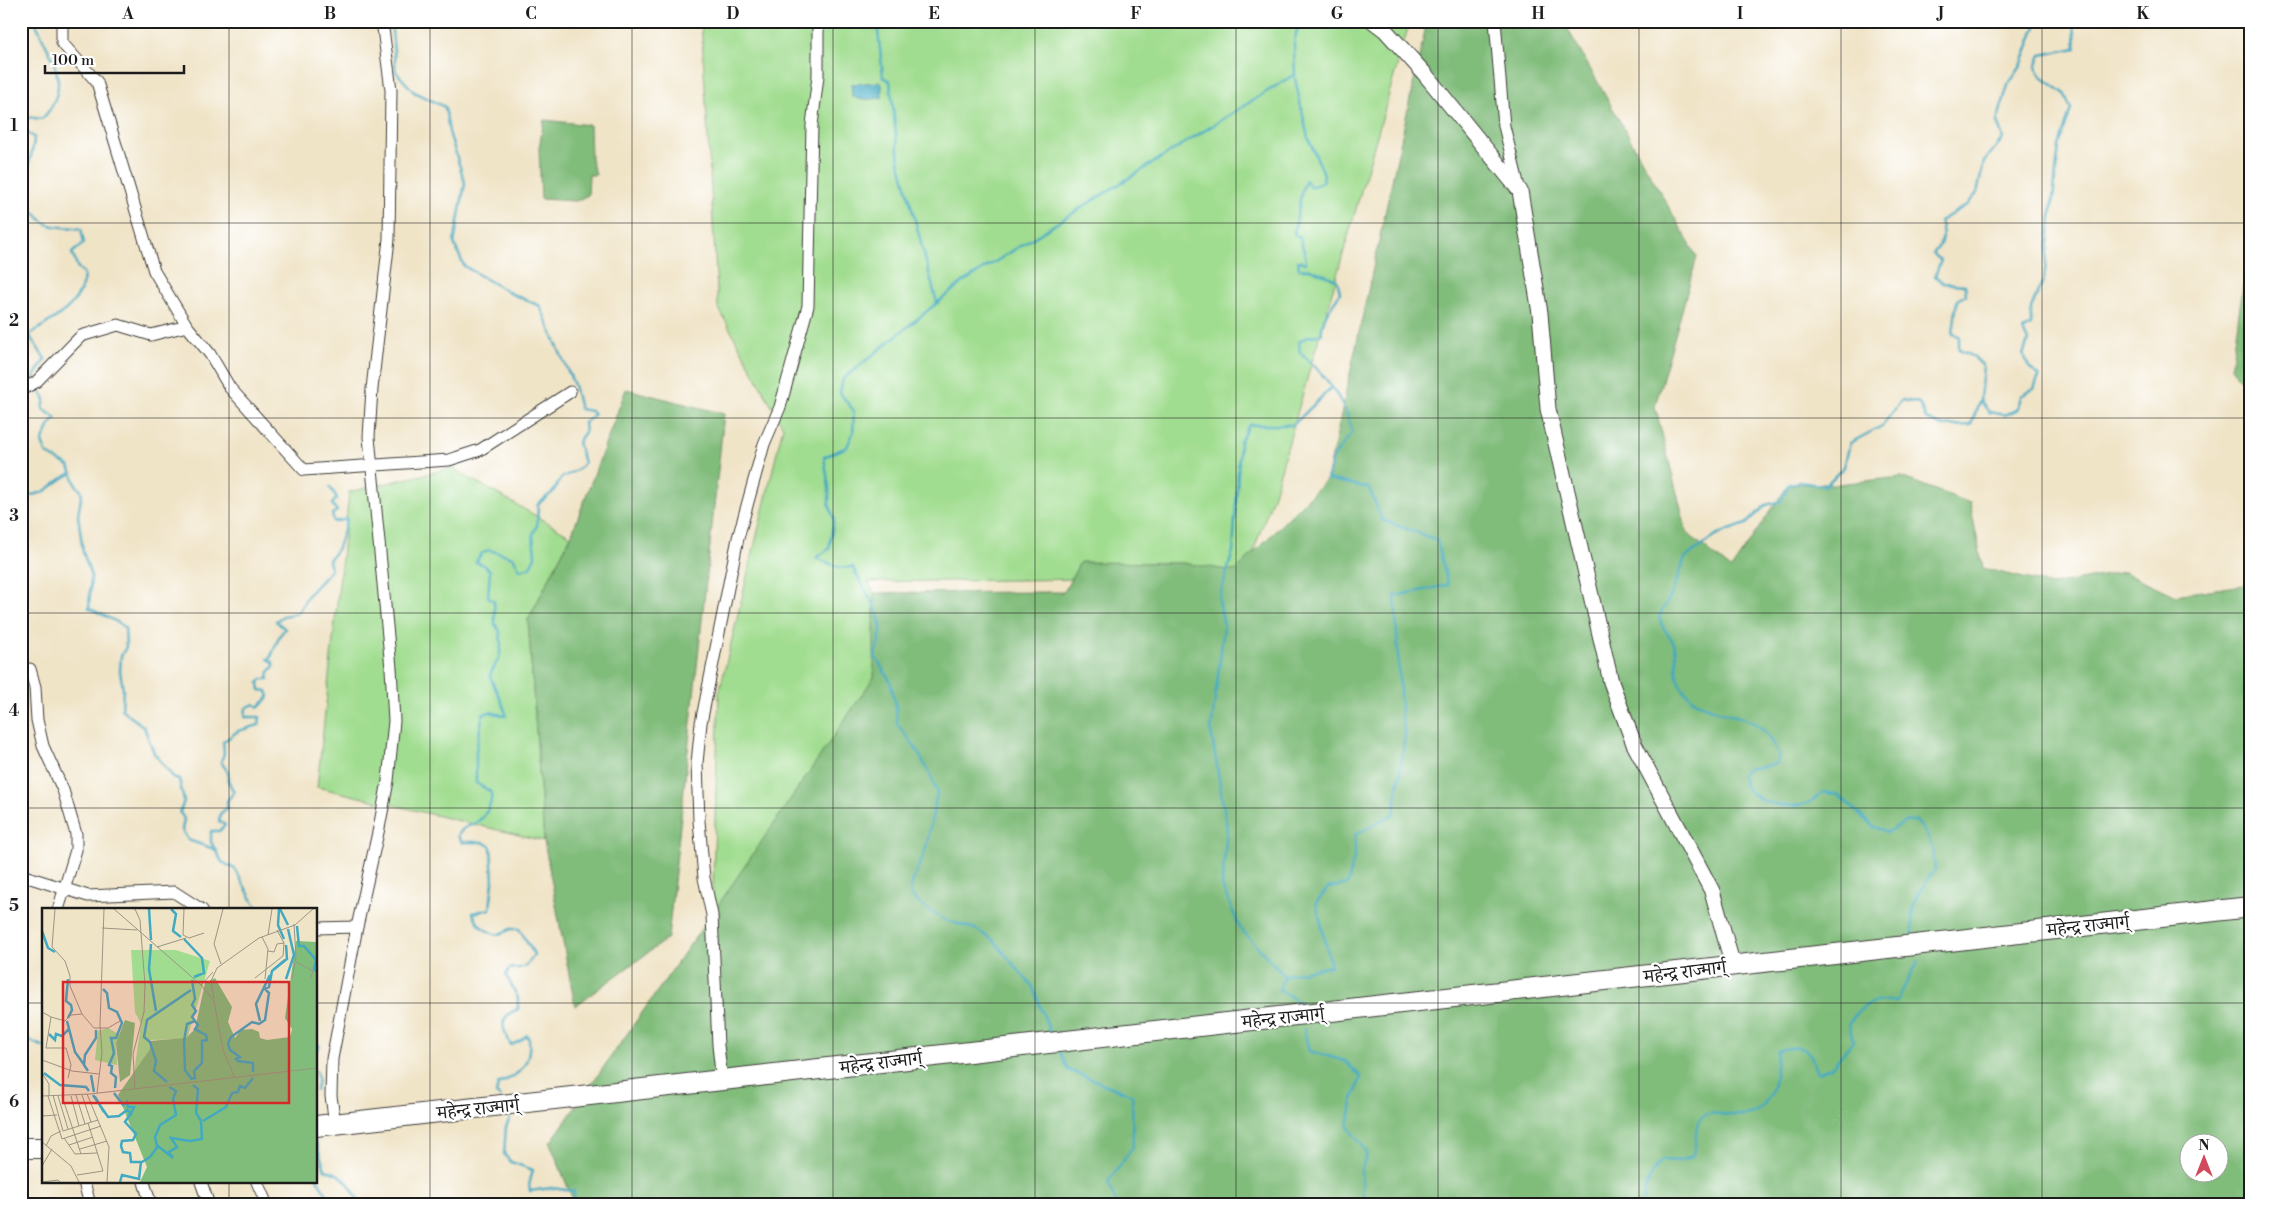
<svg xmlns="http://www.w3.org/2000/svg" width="2271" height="1226" font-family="'Libre Bodoni','Noto Serif Devanagari',serif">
<rect width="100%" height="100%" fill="#fff"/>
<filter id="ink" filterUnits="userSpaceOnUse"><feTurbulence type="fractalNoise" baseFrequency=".02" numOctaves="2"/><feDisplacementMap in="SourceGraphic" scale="10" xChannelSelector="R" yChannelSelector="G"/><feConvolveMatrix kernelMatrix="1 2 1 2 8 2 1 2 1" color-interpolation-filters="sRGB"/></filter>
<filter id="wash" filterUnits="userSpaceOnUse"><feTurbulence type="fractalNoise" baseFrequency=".0096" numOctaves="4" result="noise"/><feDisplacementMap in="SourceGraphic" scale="20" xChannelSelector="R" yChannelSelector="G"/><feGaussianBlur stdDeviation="1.12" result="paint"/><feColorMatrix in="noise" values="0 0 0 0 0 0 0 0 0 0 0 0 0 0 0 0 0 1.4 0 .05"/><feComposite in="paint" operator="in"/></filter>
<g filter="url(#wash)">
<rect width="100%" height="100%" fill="#f0e4c7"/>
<g fill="#a1dd90" stroke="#5e7c56">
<polygon points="701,21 1410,21 1274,494 1244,577 868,582 874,593 875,677 712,915 719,693 783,427 718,307"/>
<polygon points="452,468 571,536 528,620 544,841 317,787 349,492"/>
</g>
<g fill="#80bc7a" stroke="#4e6c4b" fill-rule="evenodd">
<path d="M1427 21H1563L1697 257 1655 406 1687 533 1731 569 1789 484H1838L1901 477 1970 503 1983 568 2052 585 2124 572 2174 595 2244 585 2250 581V1205H575L550 1143 716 908 874 677V593L1064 592 1080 562 1183 563 1235 571 1327 479ZM2188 1144H2218V1174H2188Z"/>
<polygon points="544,120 590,125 591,160 596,175 589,175 588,195 576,201 541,199 539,148"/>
<polygon points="2250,238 2250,391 2231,368"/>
<polygon points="626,389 724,414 668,938 575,1006 544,841 528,620 571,536"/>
</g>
<polygon fill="#41a9c1" stroke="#2e626e" points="879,82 882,84 882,98 862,100 852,97 851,84"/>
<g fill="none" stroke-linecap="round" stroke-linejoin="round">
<g stroke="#41a9c1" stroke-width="2.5">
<path d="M391 21 396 72 414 92 445 107 449 132 465 183 454 243 464 266 510 293 540 306 574 385 580 409 591 411 594 415 584 423 585 432 578 442 584 463 579 469 561 478 553 492 538 504 537 525 533 534 535 557 530 567 520 570 513 557 489 550 481 554 476 562 484 565 490 571 488 597 494 601 495 624 500 632 501 647 499 658 490 675C494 690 504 701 506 716L490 712 483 714 476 751V783L491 792C493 803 486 816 477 822 468 827 463 826 458 836L462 842H483L491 847 493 882 490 909 473 913C478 927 484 930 497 935L511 929H519L534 954C528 966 522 970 510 968L506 975 518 998V1009C497 1018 502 1028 511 1045L520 1041 527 1035C530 1040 530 1044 529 1050 528 1069 514 1077 498 1084L496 1094 500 1097"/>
<polyline points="877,21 883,77 890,81 899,160 937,303"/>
<path d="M1299 21 1294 43 1295 79 1308 138 1324 174 1322 183 1310 187 1306 180 1302 190 1294 234 1300 238C1302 247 1306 253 1306 263L1298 261 1299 269H1310L1337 280 1340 293C1332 306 1320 319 1322 334L1307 337 1299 342 1300 353C1324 372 1347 403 1352 433L1334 456 1327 479 1369 488 1382 520 1437 540 1448 585 1395 596 1401 712 1405 736 1394 814 1355 835V853L1348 884 1328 888 1316 903 1331 966 1285 975 1279 989 1303 1005"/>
<path d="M33 378 45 359 29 335C51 320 84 305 84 274L78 268 72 253 84 243 81 229C71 227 55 228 47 224 38 219 35 210 25 205 17 181 34 161 34 137L24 131 27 117 42 119C75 84 49 57 35 21"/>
<polyline points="37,386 45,399 43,409 56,418 50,425 42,442 47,454 69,466 76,485 82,492 78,515 83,552 91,576 89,608 119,623 125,628 126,647 121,656 120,671 123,689 122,710 144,727 154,753 174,778 179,779 184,801 180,812 184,819 182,830 188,840 217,850"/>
<path d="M1980 400 1983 366 1974 357 1959 350V336L1953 334 1957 300 1966 295 1965 285 1943 283 1935 276 1941 260 1933 254C1944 240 1945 238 1940 221L1967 205 1977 193 1984 162 2003 138 1997 122 2008 85 2021 66 2038 21"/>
<path d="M21 495C51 496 48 484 72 473"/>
<polyline points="258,910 235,869 222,862 211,842 211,831 219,831 225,825 219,821 220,814 227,808 227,801 234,792 228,781 228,772 221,762 224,753 223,742 238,731 259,725 260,717 245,717 246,708 254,704 259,707 269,697 267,691 260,690 259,683 261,679 268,679 269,672 274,667 273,662 268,659 270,659 280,635 285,629 276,621 283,616 298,613 308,595 331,570 329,560 338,548 347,519 334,522 332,514 337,511 332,504 337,498 330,487"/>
<path d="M1913 937C1909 903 1915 896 1935 870 1934 847 1931 839 1916 821H1907L1887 832 1872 826 1839 795 1823 792C1819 795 1814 800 1810 802 1791 811 1761 804 1747 789 1744 785 1743 779 1741 774L1747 769 1776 764 1779 755C1774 746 1769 735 1762 729 1740 709 1699 717 1681 686 1673 673 1679 657 1674 644 1670 633 1663 633 1659 617L1673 591 1685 558 1716 535 1746 524 1766 505 1781 501 1789 484 1800 482 1825 486 1844 467 1850 443 1882 426 1902 400 1919 403 1926 419 1943 426 1971 425 1980 400 1989 412 2005 415 2018 409 2021 396 2034 389 2039 376 2029 367 2023 355 2028 341 2023 330 2031 325V308L2044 279 2059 146 2071 109 2064 93 2043 78 2036 67 2041 55 2076 48 2074 21"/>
<polyline points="1284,975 1240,928 1222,886 1227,828 1211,731 1224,627 1219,600 1233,551 1240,442 1249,425 1293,425 1331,388"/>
<polyline points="1304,1029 1309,1051 1345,1061 1361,1077 1352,1102 1348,1127 1367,1153 1361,1171 1364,1205"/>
<path d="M1051 1035 1033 987 993 940 975 929 945 920 921 905 911 895V886L926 848 937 793 931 776 914 745 897 724 896 706 890 681 875 656C877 647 881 637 881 628 878 605 862 588 853 567L841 568 816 558 829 549 834 519 829 504V488L824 457 847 447 853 433 854 411 840 393 843 379 963 282 1295 74"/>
<polyline points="21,1037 44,1047"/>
<polyline points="316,1043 320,1046 316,1052"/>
<polyline points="1060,1053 1068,1070 1132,1095 1133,1147 1108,1182 1117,1205"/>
<polyline points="316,1071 318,1079 316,1090"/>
<polyline points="510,1118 506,1127 504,1154 511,1162 533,1170 529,1185 530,1191 551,1188 574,1191 574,1198 570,1205"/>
<path d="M316 1142 325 1170C347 1174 351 1188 361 1205"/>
<polyline points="316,1177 333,1205"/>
<path d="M1643 1205C1642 1190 1652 1171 1662 1160L1681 1161 1692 1156C1698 1145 1693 1129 1700 1119 1714 1101 1753 1137 1772 1090 1777 1078 1775 1064 1778 1051 1789 1047 1806 1044 1812 1058 1814 1064 1814 1068 1818 1073L1832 1067 1853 1041 1849 1024C1862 1003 1873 1000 1897 1001L1918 961"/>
</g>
</g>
</g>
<g filter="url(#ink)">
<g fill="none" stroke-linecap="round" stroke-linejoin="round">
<g stroke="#3c3a36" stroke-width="13">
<g id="street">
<polyline points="62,21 62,43 97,82 154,271 187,326"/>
<polyline points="1495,21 1504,126 1519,187"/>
<polyline points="21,390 36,382 81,336 118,325 151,335 187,326 210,354 230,388 304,470 449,460 480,450 570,392"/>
<polyline points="21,671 30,669 35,687 37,720 43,746 63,790 76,834 76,850 58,910"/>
<polyline points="21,875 88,896 174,892 202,910"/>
<polyline points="316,928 357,927"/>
<polyline points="722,1081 718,1045 712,915 704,878 699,821 697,763 701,723 738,538 764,444 780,407 808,306 812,125 818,76 818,21"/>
<polyline points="335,1124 331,1096 332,1059 357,927 379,828 388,781 394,721 391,668 369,437 372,389 389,239 391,90 382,21"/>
<polyline points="84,1182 90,1205"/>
<polyline points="144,1182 151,1205"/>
<polyline points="201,1182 209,1205"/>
<polyline points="257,1182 267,1205"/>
</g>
</g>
<g stroke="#3c3a36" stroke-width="17">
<polyline id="secondary" points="1373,21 1385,30 1424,73 1520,191 1540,313 1548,409 1611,682 1634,744 1712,891 1733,966"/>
</g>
<g stroke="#3c3a36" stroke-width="22">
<g id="highway">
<polyline points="316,1126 2250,907"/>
<polyline points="21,1148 44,1148"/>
</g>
</g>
<use href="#street" stroke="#fff" stroke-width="11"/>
<use href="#secondary" stroke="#fff" stroke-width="15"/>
<use href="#highway" stroke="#fff" stroke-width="20"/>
</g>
</g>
<path fill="none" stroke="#1c1c1c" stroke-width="1" stroke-opacity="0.55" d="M229 21V910M430 21V1205M632 21V1205M833 21V1205M1035 21V1205M1236 21V1205M1438 21V1205M1639 21V1205M1841 21V1205M2042 21V1205M21 223H2250M21 418H2250M21 613H2250M21 808H2250M21 1003H44M316 1003H2250M229 1182V1205"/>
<g text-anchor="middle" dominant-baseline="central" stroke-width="4.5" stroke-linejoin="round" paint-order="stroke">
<g font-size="19" fill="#1c1c1c" stroke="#fff">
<text transform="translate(2088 926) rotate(-6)">महेन्द्र राज्मार्ग्</text>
<text transform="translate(1685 972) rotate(-7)">महेन्द्र राज्मार्ग्</text>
<text transform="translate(1283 1018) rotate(-6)">महेन्द्र राज्मार्ग्</text>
<text transform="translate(881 1063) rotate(-7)">महेन्द्र राज्मार्ग्</text>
<text transform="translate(478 1109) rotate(-6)">महेन्द्र राज्मार्ग्</text>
</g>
</g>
<g transform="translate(42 908)">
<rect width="275" height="275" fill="#f0e4c7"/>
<path d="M89 42H134L168 53 145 131 108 132V141L92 165 99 116 93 104ZM66 120 78 127 74 135 75 157 53 152 56 123Z" fill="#a1dd90"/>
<path d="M254 33 275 34V274H98L105 259 76 187 108 141V133L144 130 153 121 163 75 173 70 190 99 186 114 193 130 199 122 210 121 217 124 218 130 225 132 248 129 250 121 243 110ZM83 112 93 115 88 167 78 174 74 135Z" fill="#80bc7a"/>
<path fill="none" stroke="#41a9c1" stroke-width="2.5" d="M107 1 109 32M129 1 134 6 131 23 139 29M237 1 236 17 242 31M238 1 246 17M255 18 257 38H262L274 52 272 61 275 64M0 23 6 40 13 44M142 31 160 50 162 65 152 69M109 36 107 61 114 103M231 62 243 52M244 71 252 47 246 21M61 81 65 85 67 100 75 104 80 115 74 130H69L72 145 67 157 70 158 69 165 74 169 73 180M26 110 30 102 29 97 24 93 26 71M25 113 33 144 43 158M218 113 214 96 228 67M7 126 13 132 14 126 20 128 27 121M46 163 42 157 43 147 54 130V122M211 164V155L196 153 194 151 198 149 188 142 186 135 189 129 210 114 217 116 223 112 227 85 223 81 227 79 230 63 245 51 244 37M2 165 18 177 44 179 47 183M49 167 52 184M149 170 143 162 142 133 145 116 153 113M148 171 153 170 152 163 160 155V133L165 132 164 127 153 121 156 117 150 109 154 103 150 97 153 91 150 72M125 174 112 163 114 153 108 134 102 129 105 112 149 82M72 185 81 197 85 194 86 199H92L88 208M51 187 66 209 77 208 85 202 89 205 83 214 94 226 91 232 80 233 79 238 81 244 88 245 89 254H99L97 271 80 267 78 274M53 189 62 204M161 213 184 199 190 185 196 184 198 178 203 180 211 170M115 238 113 229 118 217 134 207 131 191 134 183 127 179M100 254 108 249 116 238 131 250 127 244 135 239 129 230 148 233 160 231 159 213 154 205 156 181 151 177"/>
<path fill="none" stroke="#9b9483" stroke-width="1" d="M13 1 10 39 23 53 28 68V78L40 106M72 1 159 77 172 93 181 142 193 170M142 1 141 27 147 30 162 25M60 20 95 22M226 27 230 1M220 29 226 41 223 71M115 39 144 30M226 43 232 44 235 36 242 35M254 54 271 63 268 71M179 56 172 36 181 1M213 70 241 48 242 35 235 22M250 71 254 49 252 16M159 77 171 64M172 91 169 73 175 60 217 30 253 17 271 1M0 104 9 109 4 140H24L29 157 26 170M9 109 23 113 29 107 40 106 52 120H66L78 113M0 152 30 163 57 166M0 165 7 176V188M93 181 91 146 102 104 103 77 98 12 93 1M55 185 60 145 58 117 62 1M45 186 67 239 65 274M11 187 21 223 56 212M34 187 43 216M40 187 49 214M0 188 48 186 275 160M6 188 20 231 59 218M16 188 26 221M20 188 39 246M29 188 37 218M0 208 15 207M22 230 33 246 55 245M0 234 29 258 37 274M27 237 51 229M4 238 9 228 19 223M38 241 65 233M0 258 10 241M35 267 61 263 46 215M0 274 16 272 18 274"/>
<path fill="#d62828" fill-opacity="0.15" stroke="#d62828" stroke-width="2.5" d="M21 74H247V195H21Z"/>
<rect width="275" height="275" fill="none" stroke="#1c1c1c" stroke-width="2.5"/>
</g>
<rect width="2271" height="1226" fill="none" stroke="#fff" stroke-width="55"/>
<g transform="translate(2204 1158)"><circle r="24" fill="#ffffff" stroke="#a4a4a4"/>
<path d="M0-4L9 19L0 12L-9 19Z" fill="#d1495b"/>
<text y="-8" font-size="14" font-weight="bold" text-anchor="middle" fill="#1c1c1c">N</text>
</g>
<path d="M45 65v8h139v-8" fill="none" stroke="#1c1c1c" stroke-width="2.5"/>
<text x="52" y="65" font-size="15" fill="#1c1c1c" stroke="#ffffff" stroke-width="4" paint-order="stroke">100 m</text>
<rect x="28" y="28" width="2216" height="1170" fill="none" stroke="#1c1c1c" stroke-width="2"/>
<g font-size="16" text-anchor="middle" font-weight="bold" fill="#1c1c1c">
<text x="128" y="19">A</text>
<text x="330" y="19">B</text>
<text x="531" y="19">C</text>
<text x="733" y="19">D</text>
<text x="934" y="19">E</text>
<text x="1136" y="19">F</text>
<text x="1337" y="19">G</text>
<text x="1538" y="19">H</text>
<text x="1740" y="19">I</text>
<text x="1941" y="19">J</text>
<text x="2143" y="19">K</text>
<text x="14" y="131">1</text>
<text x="14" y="326">2</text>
<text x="14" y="521">3</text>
<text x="14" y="716">4</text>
<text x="14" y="911">5</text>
<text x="14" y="1107">6</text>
</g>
</svg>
